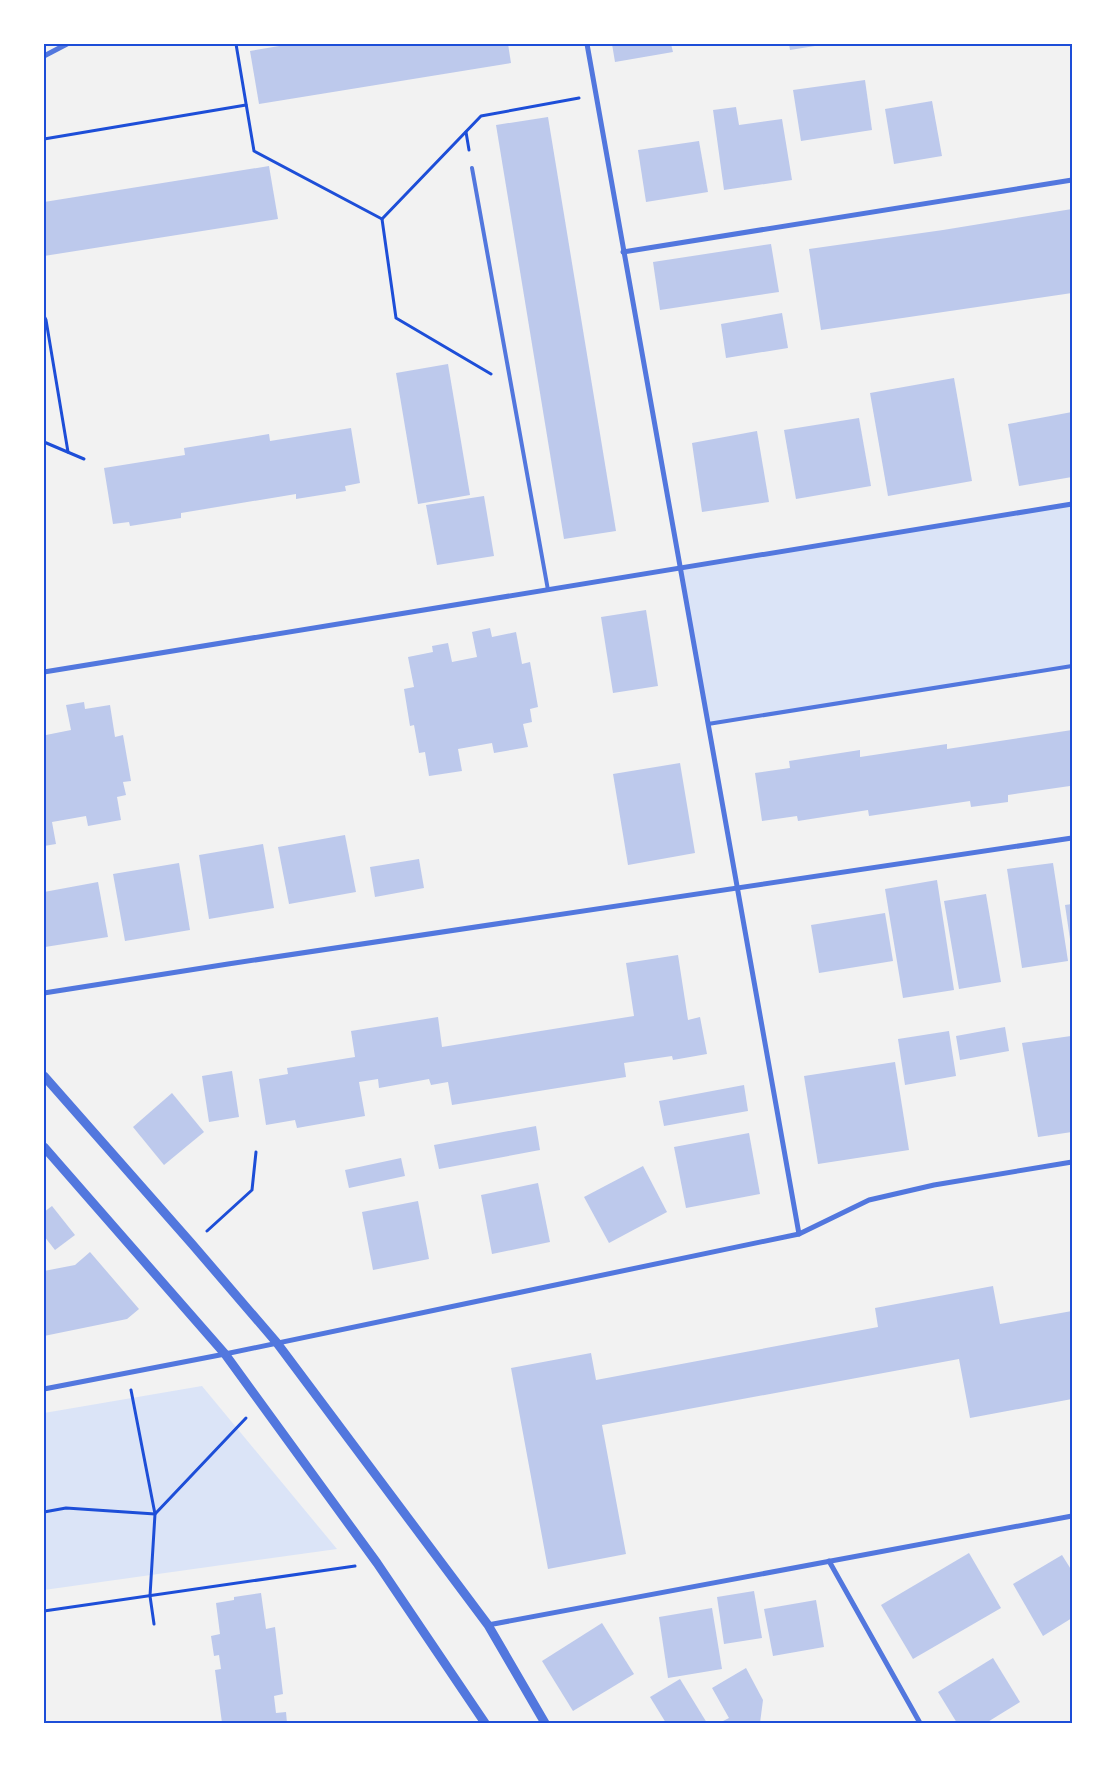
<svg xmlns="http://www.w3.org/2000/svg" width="1116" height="1767" font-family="Merriweather,serif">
<rect width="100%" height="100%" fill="#f2f2f2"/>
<g fill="#dbe4f7">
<polygon points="1072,504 1072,666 708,724 680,567"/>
<polygon points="202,1386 337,1549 44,1590 44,1413"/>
</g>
<g fill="#bdc9ec">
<polygon points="291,44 508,44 511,63 259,104 250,51"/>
<polygon points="612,44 671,44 673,52 615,62"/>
<polygon points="789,44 821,44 821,45 790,50"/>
<polygon points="865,80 872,130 801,141 793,90"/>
<polygon points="932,101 942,156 894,164 885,109"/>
<polygon points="736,107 739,125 782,119 792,180 724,190 713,110"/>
<polygon points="548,117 616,531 564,539 496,125"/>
<polygon points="699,141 708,192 646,202 638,150"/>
<polygon points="269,166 278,219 44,256 44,202"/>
<polygon points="1072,209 1072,293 821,330 809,249 943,230"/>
<polygon points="771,244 779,292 660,310 653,262"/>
<polygon points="782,313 788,348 726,358 721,324"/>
<polygon points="448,364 470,495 418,504 396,373"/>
<polygon points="954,378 972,481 888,496 870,393"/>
<polygon points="1072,412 1072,477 1019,486 1008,424"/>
<polygon points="859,418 871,486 796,499 784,430"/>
<polygon points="351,428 360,483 345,486 346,491 296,499 296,494 181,513 181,518 130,526 129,522 113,524 104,468 185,455 184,448 269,434 270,441"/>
<polygon points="757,431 769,502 702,512 692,443"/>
<polygon points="484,496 494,556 437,565 426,505"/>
<polygon points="646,610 658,686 613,693 601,617"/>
<polygon points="490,628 492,637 516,632 522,664 530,662 538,707 530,709 532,722 523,724 528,747 494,753 492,743 458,749 462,771 429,776 425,752 419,753 414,725 410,726 404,689 414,687 408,657 433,652 432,646 448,643 452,662 477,657 472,632"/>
<polygon points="84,702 85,709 110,705 115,737 123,735 131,781 123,782 126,795 117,797 121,820 88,826 86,816 52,822 56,844 44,846 44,728 46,735 71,730 66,705"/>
<polygon points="1072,730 1072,793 1070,786 1008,795 1008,802 971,807 970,801 869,816 868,810 798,821 797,816 762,821 755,773 790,768 789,761 860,750 860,757 947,744 947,749"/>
<polygon points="680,763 695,853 628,865 613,774"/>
<polygon points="345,835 356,892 289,904 278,847"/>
<polygon points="263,844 274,908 209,919 199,855"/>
<polygon points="419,859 424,888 375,897 370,867"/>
<polygon points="179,863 190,930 125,941 113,874"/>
<polygon points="1053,863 1068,961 1022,968 1007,869"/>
<polygon points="937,880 954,990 903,998 885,889"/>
<polygon points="98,882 108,937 45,947 44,892"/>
<polygon points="986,894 1001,982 959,989 944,901"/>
<polygon points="1072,904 1072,946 1071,946 1065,905"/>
<polygon points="885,913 893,961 819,973 811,925"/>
<polygon points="678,955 688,1020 700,1017 707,1054 673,1060 672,1056 624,1063 626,1077 452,1105 448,1082 431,1085 429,1079 379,1088 378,1079 359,1082 365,1116 297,1128 295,1120 266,1125 259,1079 288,1074 287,1068 355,1057 351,1031 438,1017 442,1047 634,1016 626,963"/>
<polygon points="1005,1027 1009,1051 960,1060 956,1036"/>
<polygon points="949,1031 956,1076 905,1085 898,1039"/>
<polygon points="1071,1036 1072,1045 1072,1132 1038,1137 1022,1043"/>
<polygon points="895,1062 909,1150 818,1164 804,1076"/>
<polygon points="232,1071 239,1117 209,1122 202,1076"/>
<polygon points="744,1085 748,1111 664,1126 659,1101"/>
<polygon points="172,1093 204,1132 164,1165 133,1127"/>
<polygon points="536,1126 540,1150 439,1169 434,1145"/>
<polygon points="749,1133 760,1194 686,1208 674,1147"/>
<polygon points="401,1158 405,1176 349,1188 345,1170"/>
<polygon points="643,1166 667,1212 609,1243 584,1197"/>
<polygon points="538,1183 550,1242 492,1254 481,1195"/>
<polygon points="418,1201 429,1259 373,1270 362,1212"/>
<polygon points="52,1206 75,1235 55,1250 44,1236 44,1212"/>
<polygon points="90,1252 139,1309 127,1319 44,1336 44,1271 75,1265"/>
<polygon points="993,1286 1000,1324 1072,1311 1072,1399 970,1418 959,1359 602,1425 626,1554 548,1569 511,1368 591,1353 596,1380 878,1327 875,1308"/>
<polygon points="969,1553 1001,1608 913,1659 881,1605"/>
<polygon points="1062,1555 1072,1571 1072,1618 1043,1636 1013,1584"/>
<polygon points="754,1591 762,1638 724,1644 717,1597"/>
<polygon points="261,1593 266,1629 275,1627 283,1694 274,1696 276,1713 286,1712 287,1723 222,1723 215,1670 221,1669 219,1655 214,1656 211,1636 220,1634 216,1603 234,1600 234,1597"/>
<polygon points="816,1600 824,1647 773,1656 764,1609"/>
<polygon points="712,1608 722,1669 668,1678 659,1617"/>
<polygon points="602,1623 634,1674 573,1711 542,1661"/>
<polygon points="993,1658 1020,1702 986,1723 957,1723 938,1692"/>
<polygon points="746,1668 763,1700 760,1723 719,1723 729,1718 712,1688"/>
<polygon points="680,1679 707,1723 666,1723 650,1697"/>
</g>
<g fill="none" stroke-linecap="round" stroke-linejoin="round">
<g stroke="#1d4ed8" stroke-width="3">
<polyline points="236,44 254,151 382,219 396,318 491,374"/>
<polyline points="466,132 469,150"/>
<polyline points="44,139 246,105"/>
<polyline points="382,219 481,116 579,98"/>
<polyline points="44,316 46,320 68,452"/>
<polyline points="44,442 84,459"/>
<polyline points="207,1231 252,1190 256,1152"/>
<polyline points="131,1390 155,1514 150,1596 154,1624"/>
<polyline points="44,1512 66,1508 155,1514 246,1418"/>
<polyline points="44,1611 355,1566"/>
</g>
<g stroke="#5277de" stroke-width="4">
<polyline points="472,168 548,590"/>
<polyline points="708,724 1072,666"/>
</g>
<g stroke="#5277de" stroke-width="5">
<polyline points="587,44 799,1234"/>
<polyline points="44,56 67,44"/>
<polyline points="623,252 1072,180"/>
<polyline points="44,672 1072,504"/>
<polyline points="44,993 228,964 1072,838"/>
<polyline points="44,1389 225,1354 799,1234 869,1200 934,1185 1072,1162"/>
<polyline points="829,1561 920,1723"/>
<polyline points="488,1625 1072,1516"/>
</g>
<g stroke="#5277de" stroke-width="9">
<polyline points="44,1076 192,1244 277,1343 488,1625 545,1723"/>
<polyline points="44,1147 225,1354 377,1563 485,1723"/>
</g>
</g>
<rect width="1116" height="1767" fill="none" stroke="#ffffff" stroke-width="90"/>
<rect x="45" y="45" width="1026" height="1677" fill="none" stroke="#1d4ed8" stroke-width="2"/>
</svg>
